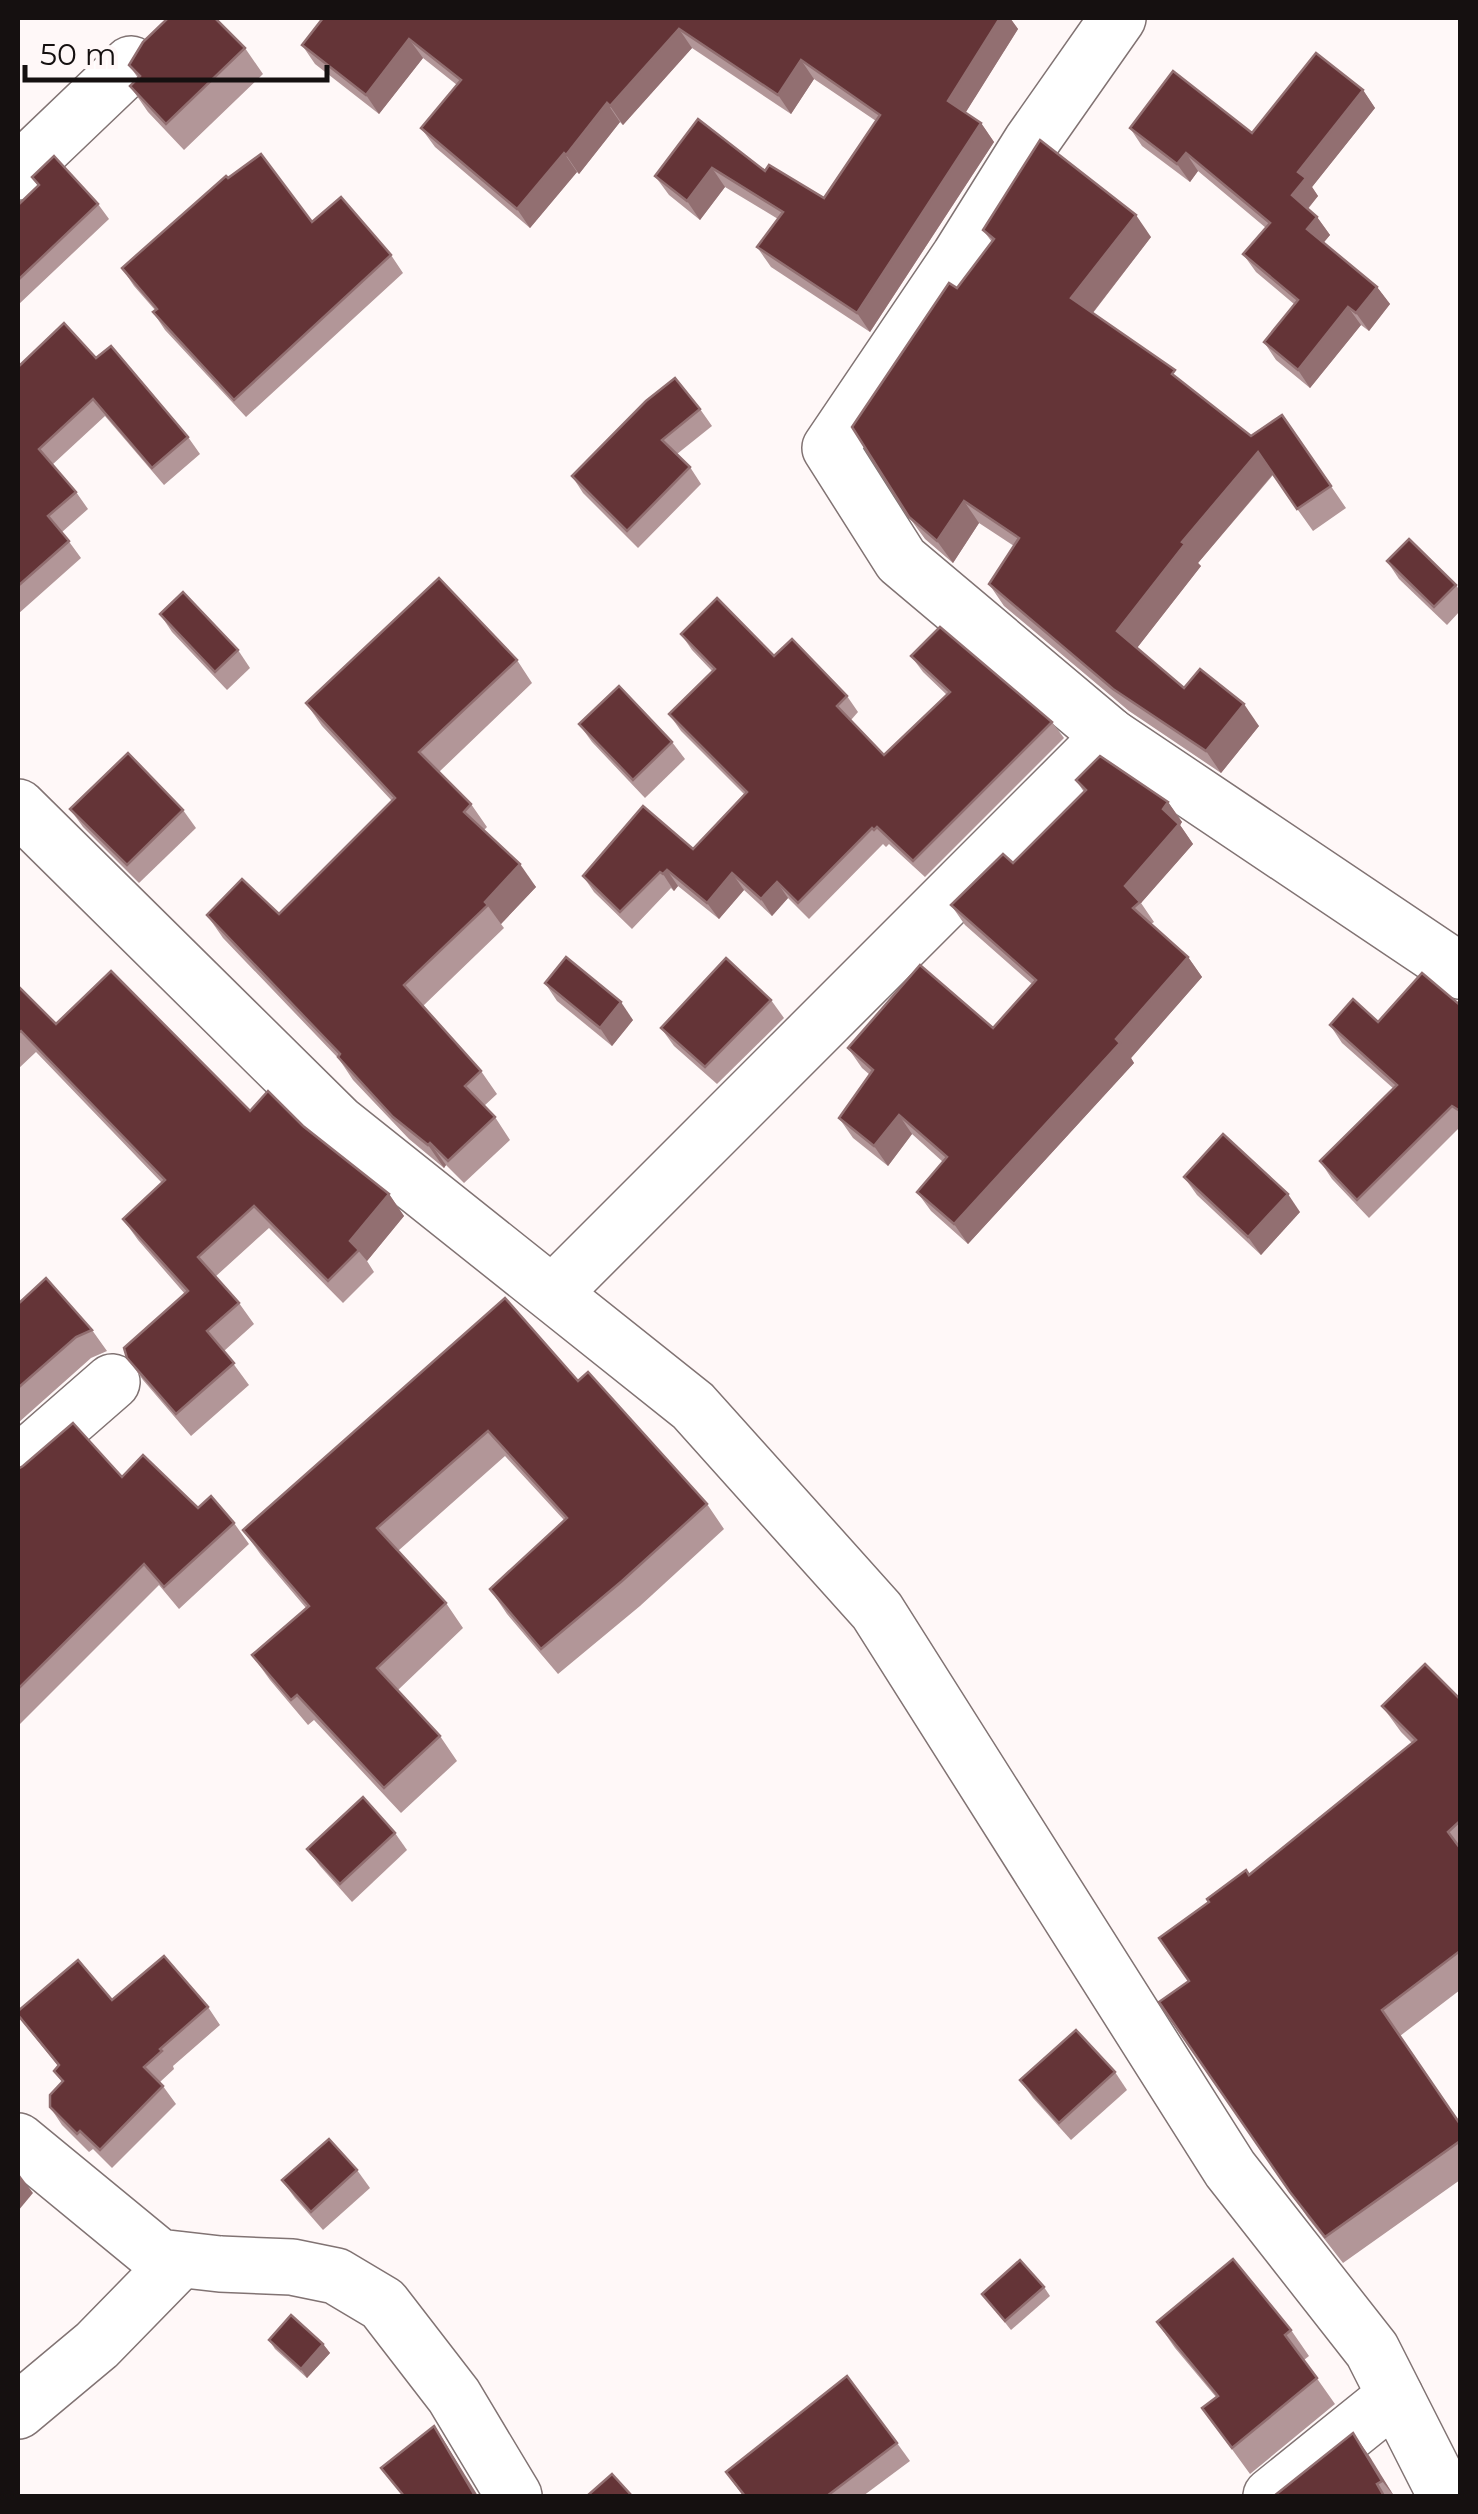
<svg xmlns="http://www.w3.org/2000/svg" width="1478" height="2514" font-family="Montserrat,sans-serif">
<rect width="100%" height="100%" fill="#fff8f8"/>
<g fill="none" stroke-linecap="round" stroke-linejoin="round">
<g stroke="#817373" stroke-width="58">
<g id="minor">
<polyline points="1118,18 1031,142 959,257 830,448 901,560 1110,736 1460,971"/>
<polyline points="18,172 131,64"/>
<polyline points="18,807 338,1123 693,1406 877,1611 1230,2169 1372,2350 1446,2496"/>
<polyline points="553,1293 1110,736"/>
<polyline points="18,1464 112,1382"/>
<polyline points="18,2141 159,2257 220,2264 292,2267 336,2276 383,2304 454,2396 514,2496"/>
<polyline points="18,2411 97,2345 180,2260"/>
<polyline points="1271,2496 1395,2396"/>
</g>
</g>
<use href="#minor" stroke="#fff" stroke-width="55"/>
</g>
<g fill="#b29698">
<polygon points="323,18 1010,18 1018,29 965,113 981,123 994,142 870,332 771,267 757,247 778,219 725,187 700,220 669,195 655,176 698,119 765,171 824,198 876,121 814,79 791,114 692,48 623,125 620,122 579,174 577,172 530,228 435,147 421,128 457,85 423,58 379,114 315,64 302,45"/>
<polygon points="245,48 263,74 184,150 148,112 130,86 138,78 129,65"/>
<polygon points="1363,90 1375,108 1312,187 1318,196 1308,209 1317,217 1330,235 1323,243 1377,287 1390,304 1369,331 1361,325 1310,388 1276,360 1264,342 1294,304 1256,272 1243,254 1266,228 1198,171 1190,182 1142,146 1130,128 1252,133"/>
<polygon points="32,177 98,204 109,219 18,305 18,205 38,186"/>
<polygon points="228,178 312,222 391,255 403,273 246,417 165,330 153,312 155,310 134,286 122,268"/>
<polygon points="983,230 1151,237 1093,313 1251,436 1282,415 1346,508 1313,531 1273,475 1198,563 1201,566 1137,648 1184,688 1259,726 1221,773 1129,711 1004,606 989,584 1014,546 979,523 953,563 925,539 909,517 992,242"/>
<polygon points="96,358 188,437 200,454 164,485 105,416 52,465 76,492 88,509 62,532 81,558 18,614 18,367"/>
<polygon points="700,409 712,426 677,454 690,467 701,484 638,548 583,493 572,476"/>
<polygon points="1387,561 1456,585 1460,591 1460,611 1447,625 1399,579"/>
<polygon points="160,614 238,650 250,668 227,690 172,632"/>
<polygon points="681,634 774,656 847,696 858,712 851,720 884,755 947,695 923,672 911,656 1052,722 1064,738 925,877 889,844 886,847 883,844 809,919 788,898 772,916 744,890 719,919 678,886 674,891 671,888 632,929 594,892 583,876 693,849 744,794 681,731 669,714 712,671 692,650"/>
<polygon points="517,660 532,683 439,772 471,804 487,827 484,830 536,887 501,924 504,928 423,1006 481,1071 497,1094 484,1106 495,1117 510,1140 464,1183 446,1165 444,1168 409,1139 353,1080 339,1059 223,938 207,915 279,914 392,801 322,726 306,703"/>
<polygon points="579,724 672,742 685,759 645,798 592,742"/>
<polygon points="1076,780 1168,802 1182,822 1180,825 1193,844 1141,903 1154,922 1151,924 1188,957 1202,977 1131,1058 1134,1063 968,1244 931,1211 917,1192 943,1162 912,1134 888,1166 853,1138 839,1118 870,1075 862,1068 848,1048 993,1028 1032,984 965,925 951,905 1013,863 1084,792"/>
<polygon points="70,809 183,810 196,828 139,883 83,827"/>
<polygon points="545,983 633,1020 612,1046 557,1001"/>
<polygon points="18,986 56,1024 250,1111 303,1126 389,1194 404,1216 367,1261 374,1272 343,1303 269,1228 215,1277 239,1303 254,1324 224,1351 249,1385 191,1436 143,1380 127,1358 185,1294 138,1240 123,1219 162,1183 36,1052 18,1069"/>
<polygon points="771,1000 784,1018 717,1084 674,1046 661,1028"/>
<polygon points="1460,1005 1460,1127 1369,1218 1332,1179 1320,1161 1394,1089 1342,1043 1330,1025 1378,1022"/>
<polygon points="1184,1177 1300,1212 1261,1255 1197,1195"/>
<polygon points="18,1304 92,1330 107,1351 91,1358 18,1423"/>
<polygon points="578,1381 707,1504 724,1529 640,1606 558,1674 507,1614 490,1589 564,1520 505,1456 398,1551 446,1603 463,1628 398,1690 440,1736 457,1761 401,1813 314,1720 308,1725 270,1680 252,1655 306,1608 261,1555 243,1530"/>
<polygon points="18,1469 122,1477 234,1523 249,1544 179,1609 159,1585 18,1726"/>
<polygon points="1460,1699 1460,1990 1400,2036 1460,2124 1460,2180 1343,2263 1308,2218 1159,2002 1189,1981 1412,1743 1401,1732 1382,1706"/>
<polygon points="395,1833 407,1850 352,1902 320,1866 307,1849"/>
<polygon points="112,2000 208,2007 220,2025 173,2066 174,2069 160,2082 176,2104 112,2168 93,2149 89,2152 62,2125 50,2107 62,2082 54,2071 58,2066 18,2016"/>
<polygon points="1115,2072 1127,2090 1071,2140 1033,2098 1020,2080"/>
<polygon points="357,2170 370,2188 323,2230 295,2198 282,2180"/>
<polygon points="1044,2287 1050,2296 1011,2330 982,2294"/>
<polygon points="1157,2322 1291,2330 1309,2356 1304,2360 1335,2404 1250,2474 1202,2408 1216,2397 1175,2348"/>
<polygon points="269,2340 323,2344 330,2353 307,2378 275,2349"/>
<polygon points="1353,2433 1394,2496 1274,2496"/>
<polygon points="897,2443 910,2461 863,2496 743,2496 726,2472"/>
</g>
<g fill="#926f71">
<polygon points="1000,18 1010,18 1018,29 961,120 948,101"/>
<polygon points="679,29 692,48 623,125 610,106"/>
<polygon points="409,39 423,58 379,114 366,95"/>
<polygon points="801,60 814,79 791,114 778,95"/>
<polygon points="1363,90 1375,108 1312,187 1318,196 1304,213 1292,195 1298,172"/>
<polygon points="607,103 620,122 579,174 566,155"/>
<polygon points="981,123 994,142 870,332 857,313"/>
<polygon points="564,153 577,172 530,228 517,209"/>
<polygon points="1186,153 1198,171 1190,182 1177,164"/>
<polygon points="712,168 725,187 700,220 687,201"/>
<polygon points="1136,215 1151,237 1087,320 1071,298"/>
<polygon points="1317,217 1330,235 1320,247 1307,229"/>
<polygon points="1377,287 1390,304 1369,331 1356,313"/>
<polygon points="1348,307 1361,325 1310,388 1298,370"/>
<polygon points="1258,452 1273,474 1198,563 1201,566 1133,653 1117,631 1182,542"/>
<polygon points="964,501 979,523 953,563 937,541"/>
<polygon points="1244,704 1259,726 1221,773 1206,751"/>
<polygon points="1168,802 1182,822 1180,825 1193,844 1141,903 1125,886 1163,809"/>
<polygon points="520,864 536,887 501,924 485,902"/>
<polygon points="667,870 678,886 674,891 663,874"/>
<polygon points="732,873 744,890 719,919 707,903"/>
<polygon points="777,882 788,898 772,916 761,899"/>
<polygon points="1188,957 1202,977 1131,1058 1134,1063 968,1244 954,1224"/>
<polygon points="621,1002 633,1020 612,1046 600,1028"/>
<polygon points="899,1115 912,1134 888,1166 874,1146"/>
<polygon points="430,1143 446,1165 444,1168 428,1145"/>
<polygon points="389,1194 404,1216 367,1261 350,1241"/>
<polygon points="1288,1194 1300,1212 1261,1255 1248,1237"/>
<polygon points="19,2174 33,2193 18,2211 18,2176"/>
<polygon points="323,2344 330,2353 307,2378 301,2369"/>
<polygon points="434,2426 446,2444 478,2496 474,2494"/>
<polygon points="1353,2433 1370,2457 1394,2496 1382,2481"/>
</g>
<g fill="#643437" stroke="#926f71" stroke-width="2.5">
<polygon points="168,18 215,18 245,48 166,124 130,86 140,76 129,65 143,42"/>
<polygon points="323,18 1000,18 948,101 981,123 857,313 757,247 783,212 712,168 687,201 655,176 698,119 765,171 769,165 824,198 880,115 801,60 778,95 679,29 610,106 607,103 566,155 564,153 517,209 421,128 461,80 409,39 366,95 302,45"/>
<polygon points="1316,53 1363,90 1298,172 1306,178 1292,195 1317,217 1307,229 1377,287 1356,313 1348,307 1298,370 1264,342 1298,300 1243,254 1270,223 1186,153 1177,164 1130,128 1173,71 1252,133"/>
<polygon points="1040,140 1136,215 1071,298 1175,370 1172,374 1251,436 1282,415 1331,486 1297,509 1258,452 1182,542 1185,544 1117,631 1184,688 1200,669 1244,704 1206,751 1113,689 989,584 1019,538 964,501 937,541 909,517 852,427 949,283 957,288 994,239 983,230"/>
<polygon points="261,154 312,222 341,197 391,255 234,400 153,312 157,309 122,268 226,176 228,178"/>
<polygon points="54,156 98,204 18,280 18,205 39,185 32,177"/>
<polygon points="64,323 96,358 111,346 188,437 152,468 93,399 39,449 76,492 48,516 69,541 18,586 18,367"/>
<polygon points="675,378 700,409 662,440 690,467 627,531 572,476 646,401"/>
<polygon points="1409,539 1456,585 1434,607 1387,561"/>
<polygon points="439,578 517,660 419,752 471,804 464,812 520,864 485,902 488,905 404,985 481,1071 465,1086 495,1117 448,1161 430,1143 428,1145 393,1117 338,1057 340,1054 207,915 242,879 279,914 395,798 306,703"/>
<polygon points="183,592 238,650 215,672 160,614"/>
<polygon points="717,598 774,656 792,639 847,696 837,706 884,755 950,692 911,656 940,627 1052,722 913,861 877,827 874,830 872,828 798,903 777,882 761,899 732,873 707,903 667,870 663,874 660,872 620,912 583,876 643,806 693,849 747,792 669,714 715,669 681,634"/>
<polygon points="619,686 672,742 633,780 579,724"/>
<polygon points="128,753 183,810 127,865 70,809"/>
<polygon points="1100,756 1168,802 1163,809 1179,824 1125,886 1140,902 1133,908 1188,957 1116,1039 1120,1043 954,1224 917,1192 947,1157 899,1115 874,1146 839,1118 873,1070 848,1048 920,965 993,1028 1036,980 951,905 1003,854 1013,863 1086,790 1076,780"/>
<polygon points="566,957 621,1002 600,1028 545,983"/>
<polygon points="726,958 771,1000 705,1067 661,1028"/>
<polygon points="111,971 250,1111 268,1091 303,1126 389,1194 350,1241 359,1250 328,1281 254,1206 198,1257 239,1303 207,1331 234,1363 176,1414 127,1358 124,1348 188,1291 123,1219 165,1180 21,1031 18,1033 18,986 56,1024"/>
<polygon points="1422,973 1460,1005 1460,1111 1452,1106 1357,1200 1320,1161 1397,1085 1330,1025 1353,999 1378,1022"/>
<polygon points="1223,1134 1288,1194 1248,1237 1184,1177"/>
<polygon points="46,1278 92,1330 76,1337 18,1388 18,1304"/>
<polygon points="505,1298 578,1381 588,1372 707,1504 622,1581 541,1649 490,1589 567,1518 488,1431 377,1528 446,1603 377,1668 440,1736 384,1788 297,1695 291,1700 252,1655 309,1606 243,1530"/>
<polygon points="73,1423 122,1477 143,1455 198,1508 211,1496 234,1523 164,1587 144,1564 18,1689 18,1469 23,1466"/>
<polygon points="1425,1664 1460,1699 1460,1821 1448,1832 1460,1848 1460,1951 1382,2010 1460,2124 1460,2141 1325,2237 1290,2192 1159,2002 1189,1981 1159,1938 1209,1902 1207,1899 1246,1870 1249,1875 1416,1740 1382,1706"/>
<polygon points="363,1797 395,1833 340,1884 307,1849"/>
<polygon points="164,1956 208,2007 160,2049 162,2051 144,2067 163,2086 100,2150 80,2131 77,2134 50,2107 50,2095 63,2081 54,2071 59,2065 18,2015 18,2011 78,1960 112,2000"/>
<polygon points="1076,2030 1115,2072 1059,2123 1020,2080"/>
<polygon points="329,2139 357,2170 311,2212 282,2180"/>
<polygon points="1233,2259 1291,2330 1285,2335 1317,2378 1232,2448 1202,2408 1218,2396 1157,2322"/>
<polygon points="1020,2260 1044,2287 1005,2321 982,2294"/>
<polygon points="291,2315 323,2344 301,2369 269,2340"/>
<polygon points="847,2376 897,2443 827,2496 745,2496 726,2472"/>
<polygon points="434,2426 474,2494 471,2496 404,2496 381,2468"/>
<polygon points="1353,2433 1382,2481 1377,2484 1384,2496 1274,2496"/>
<polygon points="612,2474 632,2496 587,2496"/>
</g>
<rect width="1478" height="2514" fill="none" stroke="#151010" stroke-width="40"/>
<path d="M25 65v15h302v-15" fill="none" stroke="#151010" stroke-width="5"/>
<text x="40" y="65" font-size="30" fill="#151010" stroke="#fff8f8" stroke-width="8" paint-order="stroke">50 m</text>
</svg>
